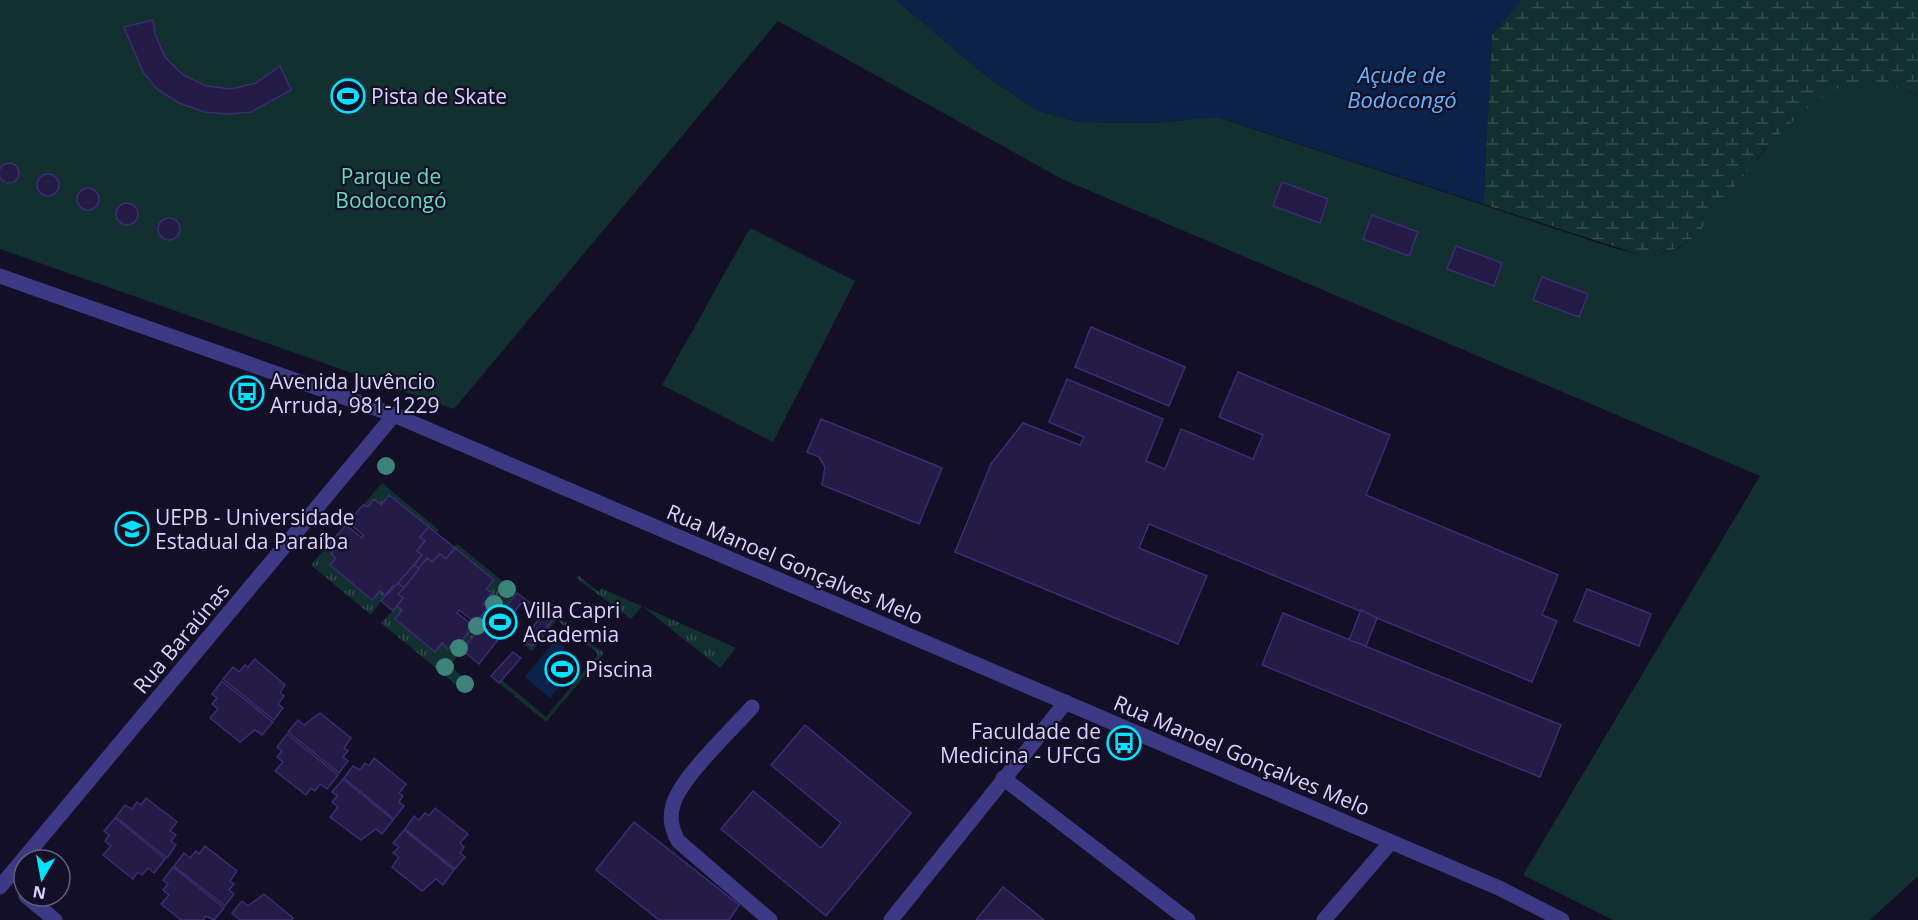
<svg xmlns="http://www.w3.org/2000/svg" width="1918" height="920" font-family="'Open Sans',sans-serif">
<defs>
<pattern id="grass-tufts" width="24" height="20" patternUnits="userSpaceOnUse" patternTransform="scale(1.5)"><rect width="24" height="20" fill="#12302f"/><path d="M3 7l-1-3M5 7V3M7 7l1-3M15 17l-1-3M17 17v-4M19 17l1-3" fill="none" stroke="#344d4e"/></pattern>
<pattern id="wetland-marsh" width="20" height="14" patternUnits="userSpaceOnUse" patternTransform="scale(1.5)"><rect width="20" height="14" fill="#12302f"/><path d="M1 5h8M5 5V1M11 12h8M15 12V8" fill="none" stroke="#344d4e"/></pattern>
</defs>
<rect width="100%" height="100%" fill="#130f26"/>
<g fill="url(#grass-tufts)">
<polygon points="382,483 439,530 436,533 389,495 381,505 374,499 368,507 363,505"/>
<polygon points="330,543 335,548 331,554 336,558 330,566 372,600 380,591 385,595 371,615 311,565"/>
<polygon points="457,544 517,593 505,608 499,604 450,666 472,684 465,692 381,623 397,606 402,610 395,619 434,652 442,643 448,648 474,626 487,607 483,604 486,589 494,580 453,547"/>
<polygon points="579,576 599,592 601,588 736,648 720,668 642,606 631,619 577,579"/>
<polygon points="548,608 604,653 546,722 499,683 502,680 546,717 598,654 557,620 532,651 521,642 522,640 532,646 554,618 546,611"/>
</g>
<path fill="url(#wetland-marsh)" d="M1521 0H1918V96L1909 91 1765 149 1697 235C1681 248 1665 255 1644 256L1483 204 1492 34Z"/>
<g fill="#12302f">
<path d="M0 0H896L985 75 1038 111 1080 122 1151 123 1217 117 1598 243C1639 255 1661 265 1697 235 1729 195 1794 103 1842 87 1866 79 1896 84 1918 96V876L1870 920H1613L1523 875 1760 476 1062 179 778 21 454 409 0 249Z"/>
<polygon points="750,228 855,281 773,442 662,385"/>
</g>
<g fill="#0c2248">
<polygon points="896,0 1521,0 1492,35 1483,204 1218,117 1151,123 1080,122 1038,111 985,75"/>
<polygon points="555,640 565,648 541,679 566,649 580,661 550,698 525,677"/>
</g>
<g fill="#241b47" stroke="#3b2d73" stroke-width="1.5">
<polygon points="153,20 155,34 165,57 183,75 206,86 231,89 256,83 280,66 291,90 251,112 229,114 205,112 179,103 157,89 143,72 124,27"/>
<circle cx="9" cy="173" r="10"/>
<circle cx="48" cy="185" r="11"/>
<polygon points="1282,182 1328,199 1320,223 1273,206"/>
<circle cx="88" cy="199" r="11"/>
<circle cx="127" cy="214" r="11"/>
<polygon points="1372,215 1418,232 1409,256 1363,239"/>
<circle cx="169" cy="229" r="11"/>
<polygon points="1456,246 1502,263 1494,286 1447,269"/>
<polygon points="1542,277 1588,294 1579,317 1533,300"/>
<polygon points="1091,327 1185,367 1169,406 1075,367"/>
<polygon points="1238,372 1390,435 1366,495 1558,575 1542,615 1557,621 1532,682 1149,524 1139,548 1207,576 1178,644 955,552 991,464 1023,423 1080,445 1084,437 1049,422 1067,379 1163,419 1146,461 1165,469 1181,429 1253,459 1263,435 1219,417"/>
<polygon points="821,419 942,468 919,524 822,485 825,467 819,457 807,452"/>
<polygon points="389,495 429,527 420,537 425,541 417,551 422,555 394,588 393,586 385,595 380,591 372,600 330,565 336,558 331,554 335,548 330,543 346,525 362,538 364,536 348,522 363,505 368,507 374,499 381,505"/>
<polygon points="429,527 455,548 446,559 440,554 432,562 427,558 419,569 414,565 422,555 417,551 425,541 420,537"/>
<polygon points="455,548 494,580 486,589 492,593 483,604 488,607 476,623 459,610 457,613 474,626 459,644 455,641 448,649 442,643 435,652 395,619 402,610 397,606 403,598 398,594 427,558 432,562 440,554 446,559"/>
<polygon points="414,565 419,569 404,588 398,583"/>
<polygon points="398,583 404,588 398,594 403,598 393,611 381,601"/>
<polygon points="1587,589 1651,614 1639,646 1574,621"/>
<polygon points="517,593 533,605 529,609 522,602 513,614 505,608"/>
<polygon points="500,604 516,617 479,664 462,650"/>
<polygon points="1361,610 1377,618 1366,646 1349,640"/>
<polygon points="546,611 554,618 532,646 522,640"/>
<polygon points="1283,613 1561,725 1540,777 1262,665"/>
<polygon points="513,652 521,658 499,683 491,676"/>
<polygon points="255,659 285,685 280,693 284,696 278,704 283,708 274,720 223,679 233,667 239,672 245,665 248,667"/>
<polygon points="222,681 273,722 262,735 255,730 240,742 210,718 218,709 212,704 217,698 212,694"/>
<polygon points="320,713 351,738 344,748 348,751 343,757 348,761 339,773 288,732 298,720 304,725"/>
<polygon points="805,725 911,813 826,916 721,829 753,791 821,848 841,823 771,765"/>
<polygon points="287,734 338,775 327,789 320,784 315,791 311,788 306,795 275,771 283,762 277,757 282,751 277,747"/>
<polygon points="374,758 406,784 399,793 403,796 399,802 404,806 394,819 344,778 353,766 360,770 365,763 369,766"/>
<polygon points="343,779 393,820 382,834 376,829 361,840 330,817 338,807 332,802 337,796 332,792"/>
<polygon points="146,798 177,822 170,831 176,835 171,841 176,845 167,858 116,817 125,805 132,809 137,802 141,805"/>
<polygon points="435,808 468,834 460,843 464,847 460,853 465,857 455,869 405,829 414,816 419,820 425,813 429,816"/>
<polygon points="115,818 165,859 154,873 148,868 142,875 138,872 133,879 103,855 111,846 105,841 109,835 104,831"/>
<polygon points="634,822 739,905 729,920 659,920 596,870"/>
<polygon points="404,830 454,870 443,885 436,879 422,891 392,867 399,857 393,853 399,847 393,843"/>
<polygon points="205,846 237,871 230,881 234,884 229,890 234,894 225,906 174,866 184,853 190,858 196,851 199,854"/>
<polygon points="173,867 224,908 214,920 206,916 203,920 181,920 161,904 169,895 163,890 168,884 163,880"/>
<polygon points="1003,887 1044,920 976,920"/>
<polygon points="264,894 293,918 292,920 240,920 232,913 242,901 248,906"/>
</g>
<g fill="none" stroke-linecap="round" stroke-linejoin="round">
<g stroke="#3d3a85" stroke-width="15">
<path d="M752 707C732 730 680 778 673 805 669 819 672 829 678 841L770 920"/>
<polyline points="1003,778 1188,920"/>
<polyline points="0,887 394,415"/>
<polyline points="26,896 55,920"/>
<polyline points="891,920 1066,702"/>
<polyline points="1324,920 1391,842"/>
</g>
<polyline stroke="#3d3a85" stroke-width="15" points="0,276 394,415 1499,888 1562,920"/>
</g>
<g fill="#3d827b">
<circle cx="386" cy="466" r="9"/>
<circle cx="507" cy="589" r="9"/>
<circle cx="494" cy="604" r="9"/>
<circle cx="477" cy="626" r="9"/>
<circle cx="459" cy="648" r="9"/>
<circle cx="445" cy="667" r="9"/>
<circle cx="465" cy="684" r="9"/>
</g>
<defs>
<g id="stadium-ring" transform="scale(1.725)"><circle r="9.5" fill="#130f26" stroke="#00e5ff" stroke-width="1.5"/><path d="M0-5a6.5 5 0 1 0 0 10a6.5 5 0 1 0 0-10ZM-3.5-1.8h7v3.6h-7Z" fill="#00e5ff"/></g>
<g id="bus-ring" transform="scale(1.725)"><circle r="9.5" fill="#130f26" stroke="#00e5ff" stroke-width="1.5"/><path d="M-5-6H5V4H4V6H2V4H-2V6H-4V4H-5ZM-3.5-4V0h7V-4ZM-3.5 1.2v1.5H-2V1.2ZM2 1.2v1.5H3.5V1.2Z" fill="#00e5ff"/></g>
<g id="university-ring" transform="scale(1.725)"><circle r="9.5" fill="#130f26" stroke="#00e5ff" stroke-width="1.5"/><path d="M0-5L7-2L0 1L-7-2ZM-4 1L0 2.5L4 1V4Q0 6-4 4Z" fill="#00e5ff"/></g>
</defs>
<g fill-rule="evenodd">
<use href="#stadium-ring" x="348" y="96"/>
<use href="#bus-ring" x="247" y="393"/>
<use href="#university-ring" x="132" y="529"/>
<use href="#stadium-ring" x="500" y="622"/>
<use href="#stadium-ring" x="562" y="669"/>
<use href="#bus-ring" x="1124" y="743"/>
</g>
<g text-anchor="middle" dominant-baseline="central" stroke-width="4.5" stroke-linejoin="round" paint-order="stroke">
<g font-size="21" fill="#d9d4ff" stroke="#130f26" text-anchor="start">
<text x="371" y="96">Pista de Skate</text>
<text x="270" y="381">Avenida Juvêncio<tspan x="270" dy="24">Arruda, 981-1229</tspan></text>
<text x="155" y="517">UEPB - Universidade<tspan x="155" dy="24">Estadual da Paraíba</tspan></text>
<text x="523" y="610">Villa Capri<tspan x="523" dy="24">Academia</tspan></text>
<text x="585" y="669">Piscina</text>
<text x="1101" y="731" text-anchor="end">Faculdade de<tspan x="1101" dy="24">Medicina - UFCG</tspan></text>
</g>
<g font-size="21" fill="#5fe0c0" stroke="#130f26">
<text x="391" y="176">Parque de<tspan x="391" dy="24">Bodocongó</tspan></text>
</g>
<g font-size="21" fill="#d9d4ff" stroke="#130f26">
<text transform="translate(795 564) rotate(23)">Rua Manoel Gonçalves Melo</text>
<text transform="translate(181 638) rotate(-50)">Rua Baraúnas</text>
<text transform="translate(1242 755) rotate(23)">Rua Manoel Gonçalves Melo</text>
</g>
<g font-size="22" font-style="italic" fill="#62b6ff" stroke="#130f26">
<text x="1402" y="74">Açude de<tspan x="1402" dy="25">Bodocongó</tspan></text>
</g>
</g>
<g transform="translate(42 878) rotate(190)"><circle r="28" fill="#130f26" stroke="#625e7d" stroke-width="1.5"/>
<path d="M0-4.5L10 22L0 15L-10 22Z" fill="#00e5ff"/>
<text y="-9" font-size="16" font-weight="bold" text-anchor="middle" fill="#d9d4ff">N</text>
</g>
</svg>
